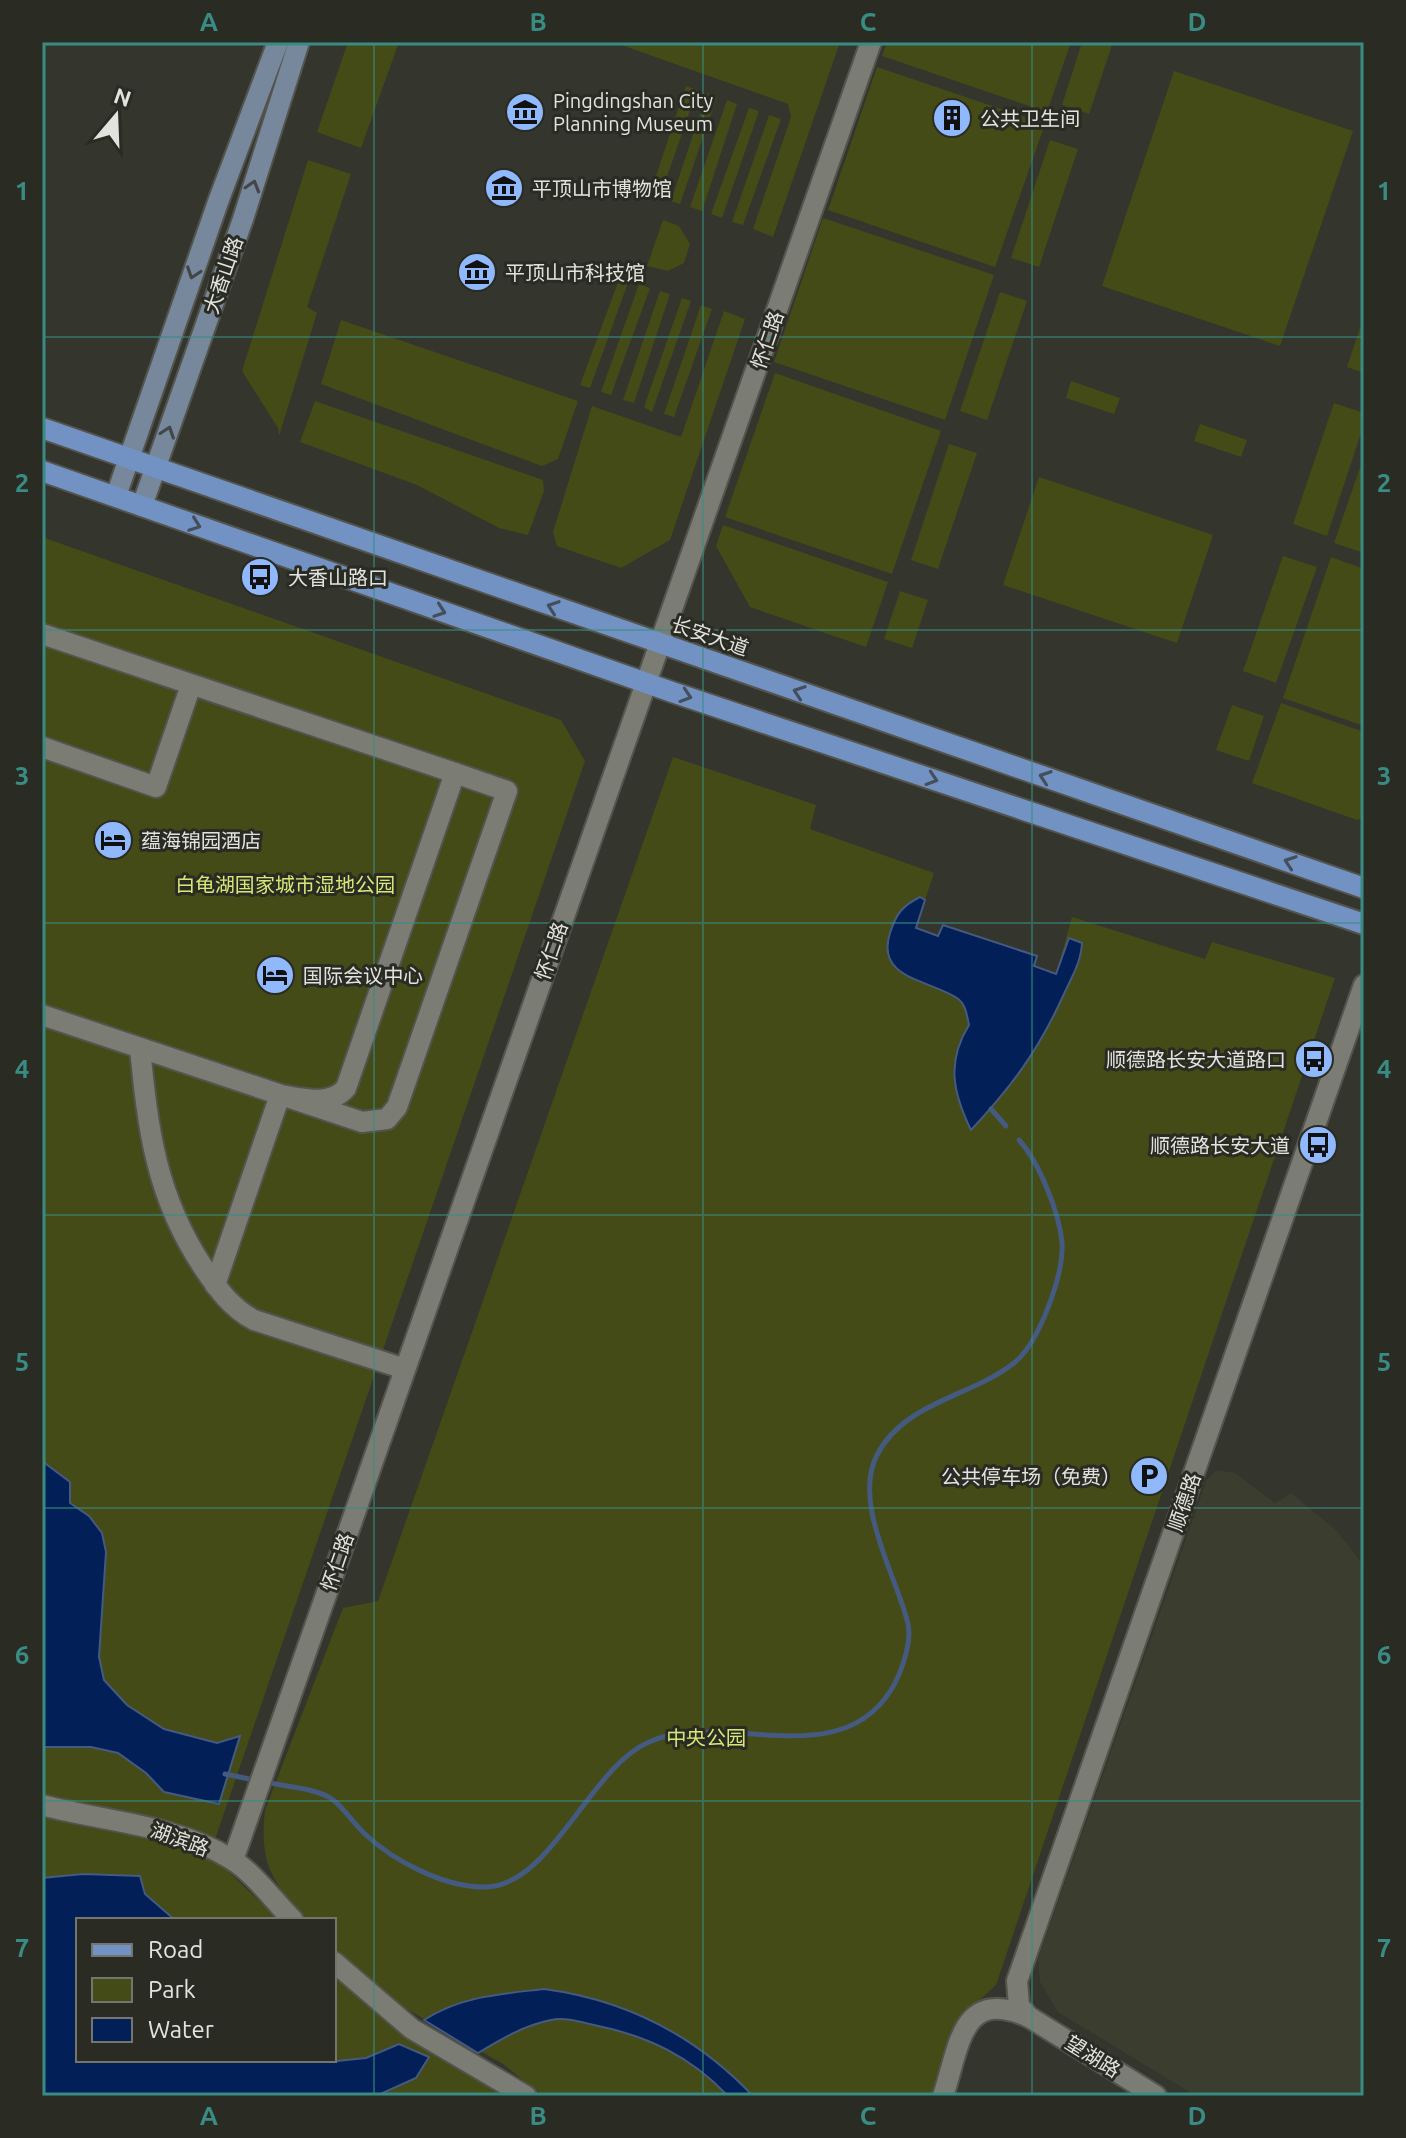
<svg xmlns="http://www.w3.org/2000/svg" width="1406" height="2138" font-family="Ubuntu,'Noto Sans SC',sans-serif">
<rect width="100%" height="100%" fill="#34352d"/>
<polygon fill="#3b3d2f" points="1217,1470 1235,1473 1275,1503 1291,1493 1336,1530 1364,1566 1364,2096 1196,2096 1058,2012 1040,1982 1038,1959 1207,1479"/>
<g fill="#444b16">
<polygon points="348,42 399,42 361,148 317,132"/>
<polygon points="613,42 840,42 773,237 753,229 791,117 788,104"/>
<polygon points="887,42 1071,42 1047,112 882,56"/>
<polygon points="1082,42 1113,42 1089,114 1062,105"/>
<polygon points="877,67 1045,124 995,267 828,210"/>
<polygon points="1174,71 1353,131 1280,346 1102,286"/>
<polygon points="686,86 697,90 660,197 650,194"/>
<polygon points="707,93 717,97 680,204 671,201"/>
<polygon points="727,100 737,104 702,211 690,207"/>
<polygon points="749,108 759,111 722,218 711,214"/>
<polygon points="769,115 781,119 743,225 732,222"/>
<polygon points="1050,140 1078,149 1039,267 1011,258"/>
<polygon points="308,160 351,174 307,307 317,313 279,436 278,428 242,371"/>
<polygon points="823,218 994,275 945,420 774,362"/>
<polygon points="663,220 679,226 690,244 684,263 668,271 647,266"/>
<polygon points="620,277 629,280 590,388 580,385"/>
<polygon points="639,284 650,288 611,395 601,392"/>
<polygon points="660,291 670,294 634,403 623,400"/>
<polygon points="1000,292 1027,301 987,420 960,411"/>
<polygon points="682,298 691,301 652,412 644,407"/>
<polygon points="701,305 712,309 674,417 664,414"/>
<polygon points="724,311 745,319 670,540 621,568 557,546 553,532 592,406 681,437"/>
<polygon points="1364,316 1364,373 1347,367"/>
<polygon points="341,320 578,401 558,459 542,466 321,384"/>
<polygon points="775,373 941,431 892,574 725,517"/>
<polygon points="1071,381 1120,398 1114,414 1066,398"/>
<polygon points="315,401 543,480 544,491 528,535 499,528 417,485 300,442"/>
<polygon points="1334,403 1364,413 1364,424 1327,536 1293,524"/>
<polygon points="1200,424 1247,440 1241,457 1194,441"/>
<polygon points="949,444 977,453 938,569 911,560"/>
<polygon points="1364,456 1364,553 1334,543"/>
<polygon points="1039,477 1213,535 1177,643 1003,585"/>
<polygon points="723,525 888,582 866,647 750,607 716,546"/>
<polygon points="42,537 561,720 585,761 210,1854 279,1920 175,1920 145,1894 42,1878"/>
<polygon points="1283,556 1317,567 1276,683 1243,671"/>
<polygon points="1331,557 1364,569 1364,726 1283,698"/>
<polygon points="900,591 928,600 912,648 884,639"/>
<polygon points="1281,703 1364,732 1364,817 1357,820 1252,783"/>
<polygon points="1232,705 1264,716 1249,761 1216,750"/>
<path d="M673 757 816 805 810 829 934 873 916 927 938 936 943 925 1037 956 1034 966 1056 974 1072 917 1205 959 1212 942 1335 978 996 1985 962 2016 934 2096H543L503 2064 377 1992 334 1947V1920H308C272 1882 259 1865 265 1810L343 1608 378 1601Z"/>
<path d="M334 1973 399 2032 503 2096H376L429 2058 399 2044C378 2053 356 2064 332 2060Z"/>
</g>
<g fill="#021f58" stroke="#455a80" stroke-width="2">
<path d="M920 897 925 900 916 928 938 936 943 925 1037 956 1034 966 1056 974 1069 938 1082 943C1081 963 1071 978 1063 996 1038 1051 1012 1086 971 1130 953 1093 946 1062 969 1025 967 1016 966 1004 957 998 930 980 875 979 890 933 896 914 902 906 920 897Z"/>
<polygon points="42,1461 70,1482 70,1503 89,1516 102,1533 106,1552 99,1657 104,1680 127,1705 164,1729 217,1743 240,1736 219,1804 164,1792 146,1773 118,1753 91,1747 42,1747"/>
<polygon points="83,1874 140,1876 145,1894 175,1920 78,1920 78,2060 337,2061 366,2058 399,2044 429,2057 416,2078 376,2096 42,2096 42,1878"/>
<path d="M544 1989C627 2000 696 2036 753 2096H728C690 2056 648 2036 594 2025 581 2022 565 2017 551 2020 525 2025 501 2039 478 2053L424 2020C461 1996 502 1994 544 1989Z"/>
</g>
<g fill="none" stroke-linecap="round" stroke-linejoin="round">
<g stroke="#455a80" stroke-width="5">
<polyline points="991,1109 1006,1126"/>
<polyline points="225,1774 254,1780"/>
<path d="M264 1782C283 1786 316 1788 332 1799 344 1808 354 1824 366 1835 394 1861 445 1888 486 1887 552 1885 589 1768 649 1742 722 1709 838 1775 891 1690 901 1674 912 1643 908 1624 897 1577 852 1503 877 1455 904 1402 971 1397 1014 1363 1039 1343 1064 1275 1062 1242 1059 1212 1039 1162 1019 1140"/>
</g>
<g stroke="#53544d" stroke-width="24">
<g id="minor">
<polyline points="42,634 455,773"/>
<polyline points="42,747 156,787 191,685"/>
<path d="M42 1015 362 1122 387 1119 397 1107 507 791 455 773 346 1088C330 1107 302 1098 280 1095"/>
<path d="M140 1048C148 1130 156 1196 203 1267 218 1289 230 1307 254 1320L405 1369"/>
<polyline points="215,1285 280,1095"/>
<path d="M42 1805C105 1822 174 1824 231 1859 254 1873 274 1901 293 1920"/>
<polyline points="334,1962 412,2029 526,2096"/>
<path d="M943 2096C960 2045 961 1987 1029 2017"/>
</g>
</g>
<g stroke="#53544d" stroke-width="24">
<g id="tertiary">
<polyline points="233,1860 871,42"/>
<polyline points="1156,2096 1029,2017 1019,2006 1017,1981 1364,985"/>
</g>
</g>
<g stroke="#53544d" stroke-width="24">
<g id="secondary">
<polyline points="116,496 218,202 278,42"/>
<polyline points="142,506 243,219 299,42"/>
</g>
</g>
<g stroke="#53544d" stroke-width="24">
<g id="primary">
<polyline points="42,428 1364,888"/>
<polyline points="42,471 672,692 1364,924"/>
</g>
</g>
<use href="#minor" stroke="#7b7d74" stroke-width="20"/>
<use href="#tertiary" stroke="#7b7d74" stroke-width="20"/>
<use href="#secondary" stroke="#77889c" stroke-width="20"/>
<use href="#primary" stroke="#7392c4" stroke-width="20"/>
</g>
<defs><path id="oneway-chevron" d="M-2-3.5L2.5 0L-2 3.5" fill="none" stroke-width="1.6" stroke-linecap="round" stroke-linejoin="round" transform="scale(2)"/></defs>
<g stroke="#414747">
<use href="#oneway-chevron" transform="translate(253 186) rotate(-73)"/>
<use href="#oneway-chevron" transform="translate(193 273) rotate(109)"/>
<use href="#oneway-chevron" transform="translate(168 432) rotate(-71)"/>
</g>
<g stroke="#444f5b">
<use href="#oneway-chevron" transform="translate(195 525) rotate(20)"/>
<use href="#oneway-chevron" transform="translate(553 607) rotate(-161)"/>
<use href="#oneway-chevron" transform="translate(440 611) rotate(19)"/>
<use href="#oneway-chevron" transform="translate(799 692) rotate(-161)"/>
<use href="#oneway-chevron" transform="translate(686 696) rotate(18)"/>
<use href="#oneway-chevron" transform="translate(1045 777) rotate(-161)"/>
<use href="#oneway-chevron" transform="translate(932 779) rotate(18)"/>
<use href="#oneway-chevron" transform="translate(1290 862) rotate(-161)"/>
</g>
<path fill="none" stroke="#398c84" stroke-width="2" stroke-opacity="0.55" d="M374 42V2096M703 42V2096M1032 42V2096M42 337H1364M42 630H1364M42 923H1364M42 1215H1364M42 1508H1364M42 1801H1364"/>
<defs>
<g id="museum-disc" transform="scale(2)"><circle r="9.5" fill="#90b8fd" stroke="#2a2b23"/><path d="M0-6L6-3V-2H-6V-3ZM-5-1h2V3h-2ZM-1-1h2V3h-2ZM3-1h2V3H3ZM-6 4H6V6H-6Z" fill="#111"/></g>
<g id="building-disc" transform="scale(2)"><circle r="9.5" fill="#90b8fd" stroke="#2a2b23"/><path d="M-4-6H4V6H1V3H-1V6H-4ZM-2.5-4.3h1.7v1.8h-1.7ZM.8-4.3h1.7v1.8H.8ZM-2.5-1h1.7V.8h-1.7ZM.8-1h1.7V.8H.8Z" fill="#111"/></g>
<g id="bus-disc" transform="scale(2)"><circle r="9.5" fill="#90b8fd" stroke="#2a2b23"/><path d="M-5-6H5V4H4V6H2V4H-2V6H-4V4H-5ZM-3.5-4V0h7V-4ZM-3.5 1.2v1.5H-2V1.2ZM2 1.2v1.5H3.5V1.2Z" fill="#111"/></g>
<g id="hotel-disc" transform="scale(2)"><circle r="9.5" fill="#90b8fd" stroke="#2a2b23"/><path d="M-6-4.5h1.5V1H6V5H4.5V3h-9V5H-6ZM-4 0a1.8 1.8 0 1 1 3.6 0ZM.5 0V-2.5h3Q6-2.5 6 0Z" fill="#111"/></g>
<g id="parking-disc" transform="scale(2)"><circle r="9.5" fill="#90b8fd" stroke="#2a2b23"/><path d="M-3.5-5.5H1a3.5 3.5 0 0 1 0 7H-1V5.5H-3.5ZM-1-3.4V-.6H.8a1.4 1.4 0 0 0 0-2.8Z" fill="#111"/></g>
</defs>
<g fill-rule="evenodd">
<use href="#museum-disc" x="525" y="112"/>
<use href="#building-disc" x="952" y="118"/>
<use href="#museum-disc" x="504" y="188"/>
<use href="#museum-disc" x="477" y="272"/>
<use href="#bus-disc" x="260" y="577"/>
<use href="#hotel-disc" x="113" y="840"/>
<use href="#hotel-disc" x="275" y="975"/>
<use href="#bus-disc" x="1314" y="1059"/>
<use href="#bus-disc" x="1318" y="1145"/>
<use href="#parking-disc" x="1149" y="1476"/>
</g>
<g text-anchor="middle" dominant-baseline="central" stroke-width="6" stroke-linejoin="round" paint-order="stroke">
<g font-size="20" fill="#e2e3de" stroke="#2a2b23" text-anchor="start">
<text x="553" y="100">Pingdingshan City<tspan x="553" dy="23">Planning Museum</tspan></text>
<text x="980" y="118">公共卫生间</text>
<text x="532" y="188">平顶山市博物馆</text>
<text x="505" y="272">平顶山市科技馆</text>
<text x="288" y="577">大香山路口</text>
<text x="141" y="840">蕴海锦园酒店</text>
<text x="303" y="975">国际会议中心</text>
<text x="1286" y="1059" text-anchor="end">顺德路长安大道路口</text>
<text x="1290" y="1145" text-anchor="end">顺德路长安大道</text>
<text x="1121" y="1476" text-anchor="end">公共停车场（免费）</text>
</g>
<g font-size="20" fill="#e2e3de" stroke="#2a2b23">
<text transform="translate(223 275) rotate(-71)">大香山路</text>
<text transform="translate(767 340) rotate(-71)">怀仁路</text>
<text transform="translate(710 636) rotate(19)">长安大道</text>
<text transform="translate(551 951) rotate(-71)">怀仁路</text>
<text transform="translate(1184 1502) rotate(-71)">顺德路</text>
<text transform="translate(337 1562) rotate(-71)">怀仁路</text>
<text transform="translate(180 1839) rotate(20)">湖滨路</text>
<text transform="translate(1093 2056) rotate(32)">望湖路</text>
</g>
<g font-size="20" fill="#d7e775" stroke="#2a2b23">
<text x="285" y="884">白龟湖国家城市湿地公园</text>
<text x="706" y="1737">中央公园</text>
</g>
</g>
<rect width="1406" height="2138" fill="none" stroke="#2a2b23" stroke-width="88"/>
<rect x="76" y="1918" width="260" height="144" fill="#2a2b23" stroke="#74756e" stroke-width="2"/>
<rect x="92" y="1944" width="40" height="12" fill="#7392c4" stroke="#74756e" stroke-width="2"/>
<text x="148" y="1958" font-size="24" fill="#e2e3de">Road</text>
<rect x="92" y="1978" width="40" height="24" fill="#444b16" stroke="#74756e" stroke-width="2"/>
<text x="148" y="1998" font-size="24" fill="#e2e3de">Park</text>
<rect x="92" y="2018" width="40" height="24" fill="#021f58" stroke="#74756e" stroke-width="2"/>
<text x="148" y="2038" font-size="24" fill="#e2e3de">Water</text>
<g transform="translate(116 116) rotate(19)" stroke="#2a2b23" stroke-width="6" paint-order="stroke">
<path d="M0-6L14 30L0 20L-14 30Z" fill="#e2e3de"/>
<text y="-12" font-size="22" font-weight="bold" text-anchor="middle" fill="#e2e3de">N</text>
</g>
<rect x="44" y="44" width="1318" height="2050" fill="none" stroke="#398c84" stroke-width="3"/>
<g font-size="26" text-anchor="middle" font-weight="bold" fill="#398c84">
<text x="209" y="31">A</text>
<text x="538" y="31">B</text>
<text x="868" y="31">C</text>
<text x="1197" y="31">D</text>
<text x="22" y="200">1</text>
<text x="1384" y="200">1</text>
<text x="22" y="492">2</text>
<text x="1384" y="492">2</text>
<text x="22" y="785">3</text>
<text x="1384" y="785">3</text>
<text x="22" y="1078">4</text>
<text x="1384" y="1078">4</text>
<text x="22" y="1371">5</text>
<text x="1384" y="1371">5</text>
<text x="22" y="1664">6</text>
<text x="1384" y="1664">6</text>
<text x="22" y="1957">7</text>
<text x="1384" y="1957">7</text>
<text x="209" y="2125">A</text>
<text x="538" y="2125">B</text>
<text x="868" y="2125">C</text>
<text x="1197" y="2125">D</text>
</g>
</svg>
